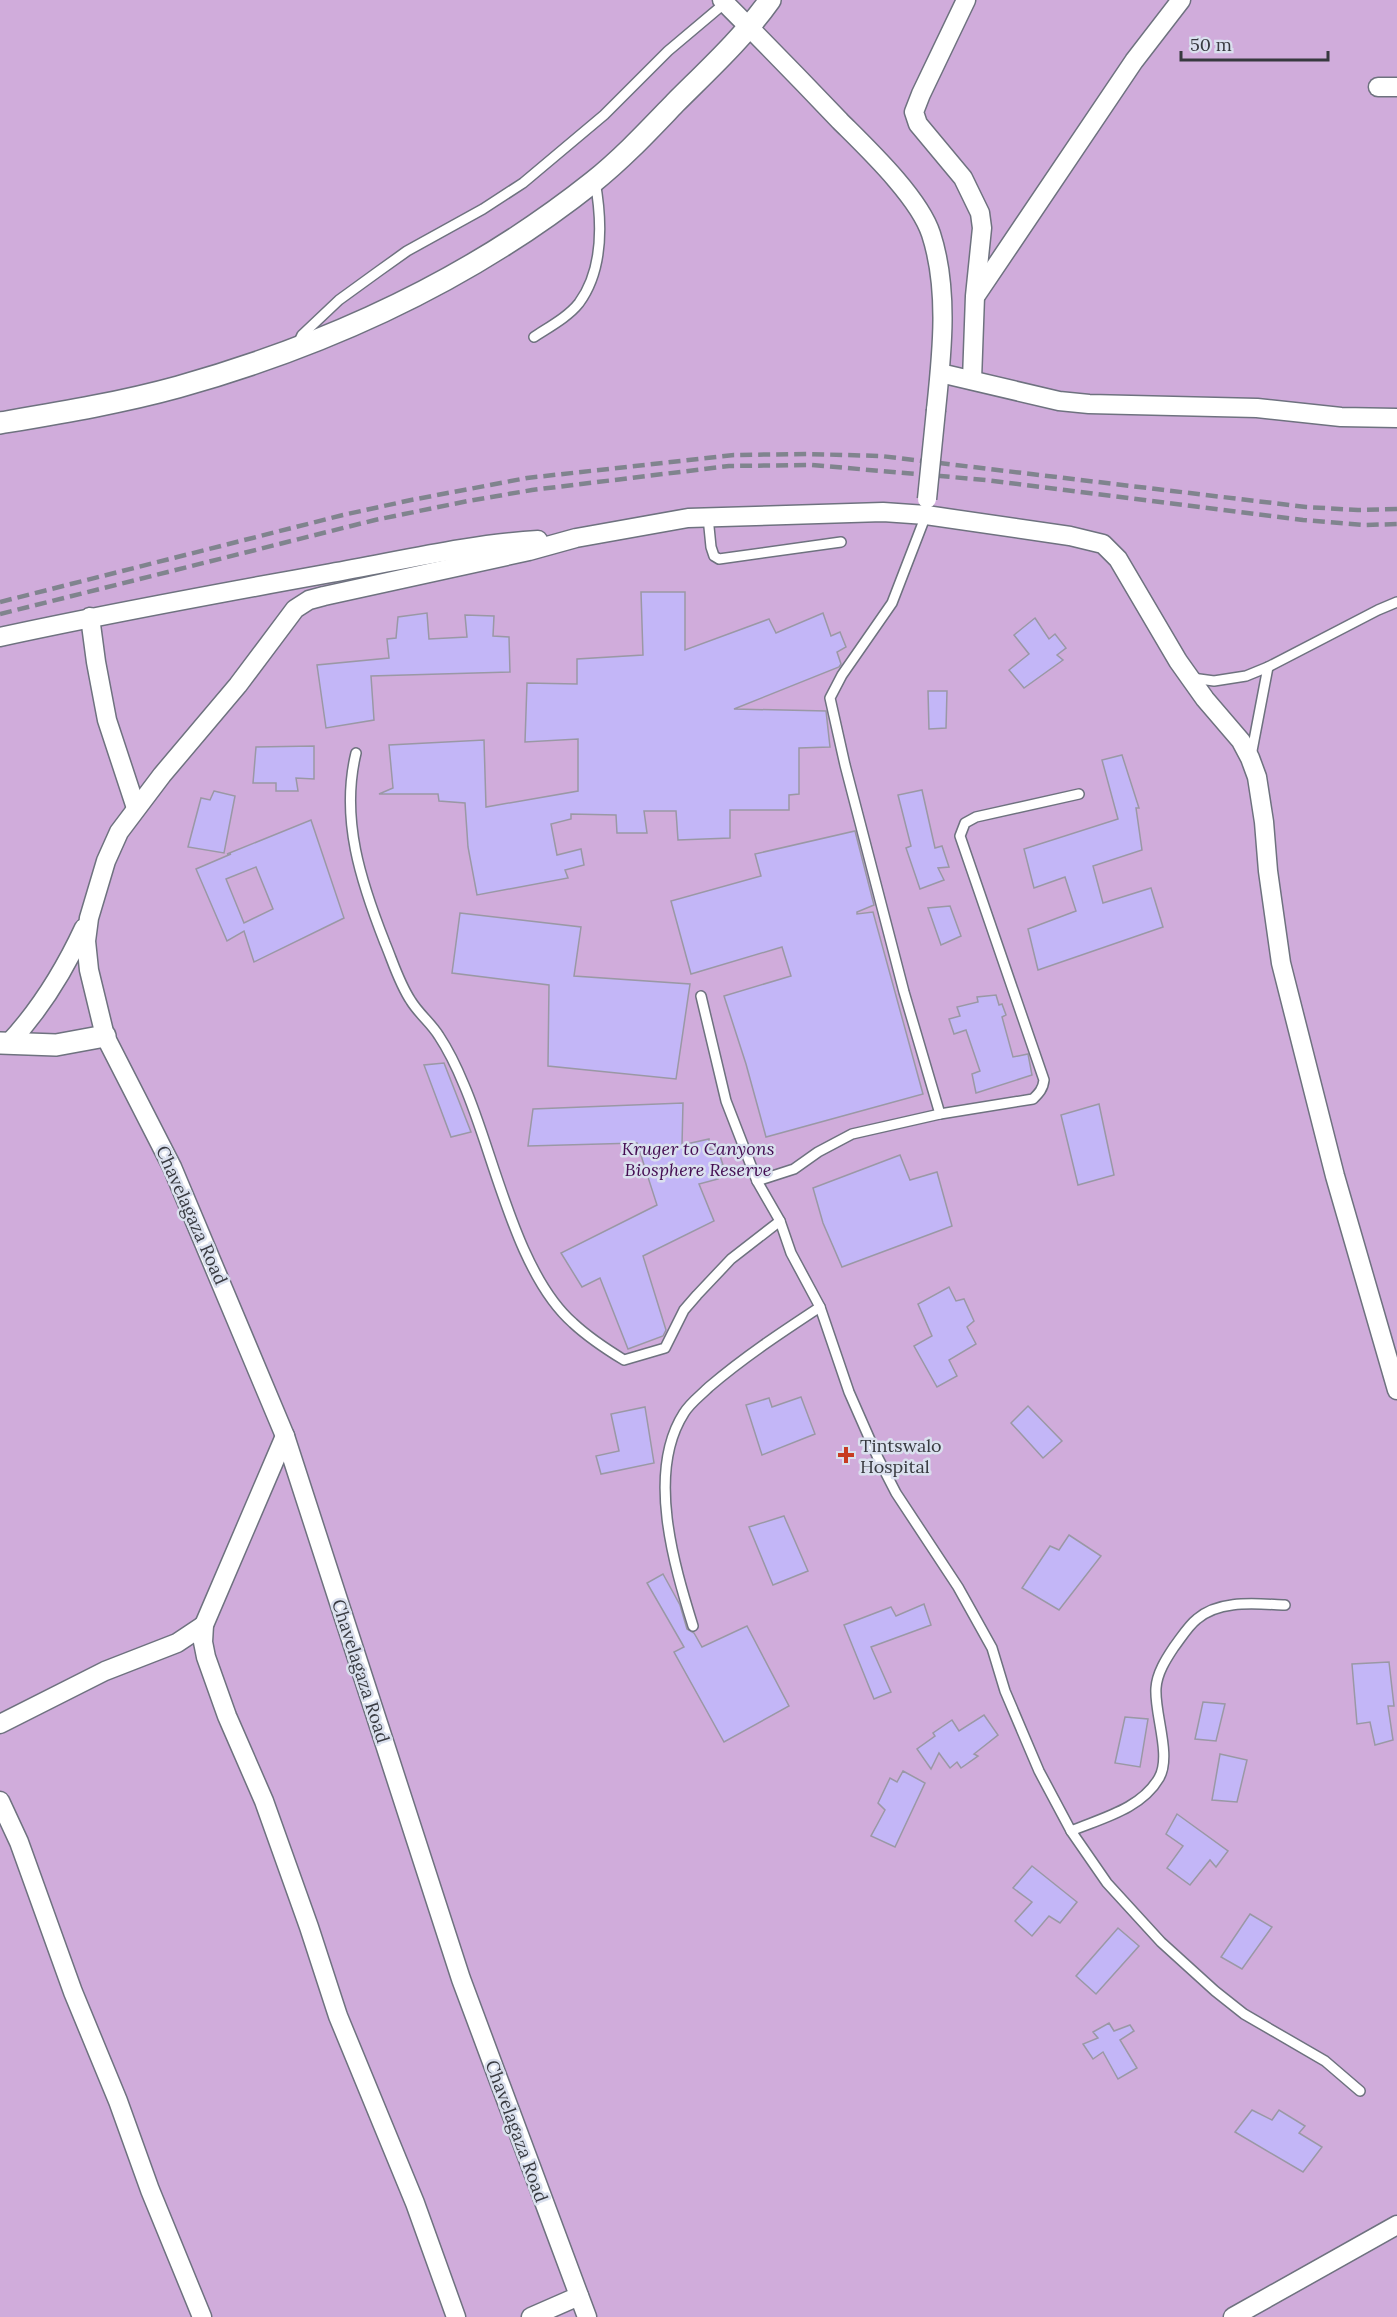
<svg xmlns="http://www.w3.org/2000/svg" width="1397" height="2317" font-family="Lora,serif">
<rect width="100%" height="100%" fill="#dae0ee"/>
<rect fill="#d0acdb" x="0" y="0" width="1397" height="2317"/>
<g fill="#c3b6f7" stroke="#9a98a5" stroke-width="1.5" fill-rule="evenodd">
<polygon points="641,592 685,592 685,650 769,619 776,633 823,613 831,636 840,632 846,647 837,652 841,664 839,667 734,709 826,711 830,747 799,748 799,794 789,795 789,810 730,810 730,838 678,840 676,811 644,811 647,833 617,833 616,815 571,814 571,819 551,824 557,855 581,849 584,865 565,870 568,878 477,895 468,847 465,803 439,801 438,794 379,794 393,788 389,745 484,740 486,807 578,791 578,739 525,742 527,683 577,684 577,659 643,655"/>
<polygon points="427,613 429,639 467,637 465,615 494,616 493,636 509,637 510,672 371,676 374,720 326,728 317,665 389,658 387,639 396,638 398,617"/>
<polygon points="1035,618 1049,639 1055,634 1066,648 1057,655 1063,660 1024,688 1009,670 1029,654 1014,635"/>
<polygon points="928,691 947,691 946,728 929,729"/>
<polygon points="314,746 314,779 296,778 298,791 276,791 276,783 253,783 256,747"/>
<polygon points="1122,755 1139,808 1136,808 1142,850 1093,866 1103,903 1151,888 1163,927 1038,970 1028,929 1076,911 1065,877 1034,888 1024,849 1118,819 1102,760"/>
<polygon points="922,790 935,848 942,846 949,867 938,868 944,880 920,889 906,848 911,846 898,795"/>
<polygon points="214,791 235,796 224,853 188,847 201,798 210,800"/>
<path d="M311 820 344 918 254 962 244 931 227 941 196 869 231 854H227ZM256 867 273 909 244 923 226 879Z"/>
<polygon points="855,831 874,905 857,912 857,914 873,912 923,1094 766,1137 746,1064 724,996 791,976 782,947 691,974 671,901 761,876 755,854"/>
<polygon points="950,906 961,936 941,945 928,908"/>
<polygon points="460,913 581,927 574,976 690,984 676,1079 548,1066 549,985 452,973"/>
<polygon points="996,995 999,1005 1002,1004 1006,1015 1002,1017 1013,1057 1028,1054 1032,1075 976,1093 972,1074 980,1071 966,1030 954,1034 949,1019 960,1016 957,1007 978,1002 977,997"/>
<polygon points="444,1063 471,1132 451,1137 424,1065"/>
<polygon points="683,1103 682,1145 709,1139 710,1149 718,1150 723,1165 716,1166 718,1179 699,1184 714,1221 643,1256 666,1330 663,1336 628,1349 600,1278 582,1287 561,1253 657,1205 637,1143 528,1146 533,1109"/>
<polygon points="1099,1104 1114,1175 1078,1185 1061,1115"/>
<polygon points="900,1155 910,1180 937,1172 952,1226 842,1267 823,1223 813,1188"/>
<polygon points="949,1287 956,1301 964,1299 974,1321 967,1327 976,1344 949,1360 957,1376 937,1387 914,1346 932,1336 918,1304"/>
<polygon points="801,1397 815,1434 762,1455 746,1405 769,1398 772,1407"/>
<polygon points="1028,1406 1062,1441 1043,1458 1011,1423"/>
<polygon points="645,1407 654,1463 601,1474 596,1456 619,1451 611,1414"/>
<polygon points="784,1516 808,1571 773,1585 749,1527"/>
<polygon points="1069,1535 1101,1556 1059,1610 1022,1588 1050,1546 1059,1550"/>
<polygon points="663,1574 680,1605 687,1629 694,1633 702,1647 747,1626 789,1706 724,1742 674,1652 684,1647 647,1583"/>
<polygon points="924,1604 931,1625 871,1647 891,1692 874,1699 844,1625 891,1607 896,1616"/>
<polygon points="1389,1662 1394,1706 1388,1706 1393,1740 1375,1745 1370,1722 1357,1724 1352,1664"/>
<polygon points="1203,1702 1225,1704 1216,1741 1195,1739"/>
<polygon points="984,1715 998,1735 974,1754 978,1756 961,1768 957,1762 950,1768 939,1753 931,1769 917,1749 935,1736 933,1733 952,1720 959,1731"/>
<polygon points="1125,1717 1148,1719 1140,1767 1115,1763"/>
<polygon points="1220,1754 1247,1760 1237,1802 1212,1800"/>
<polygon points="903,1771 925,1783 895,1847 871,1836 885,1810 878,1803 890,1778 897,1782"/>
<polygon points="1177,1814 1228,1851 1216,1867 1210,1860 1190,1885 1167,1868 1183,1846 1166,1834"/>
<polygon points="1032,1866 1077,1902 1060,1923 1049,1916 1032,1936 1015,1921 1032,1902 1013,1888"/>
<polygon points="1250,1914 1272,1927 1242,1969 1221,1957"/>
<polygon points="1118,1928 1139,1946 1096,1994 1076,1976"/>
<polygon points="1109,2023 1114,2031 1130,2025 1134,2031 1120,2040 1137,2068 1118,2079 1103,2052 1093,2059 1083,2044 1098,2038 1093,2032"/>
<polygon points="1252,2110 1272,2120 1279,2110 1305,2126 1299,2133 1322,2147 1303,2172 1235,2132"/>
</g>
<g fill="none" stroke-linecap="round" stroke-linejoin="round">
<g stroke="#6e727f" stroke-width="12">
<g id="service">
<path d="M534 337C549 327 568 317 579 303 604 269 602 220 595 181"/>
<polyline points="298,344 302,335 339,300 379,271 407,251 483,209 523,183 604,115 668,51 725,3"/>
<polyline points="926,515 892,603 842,675 830,698 845,765 904,992 940,1114"/>
<polyline points="708,517 711,547 714,556 719,559 841,542"/>
<polyline points="1192,678 1214,681 1246,676 1268,667 1378,610 1397,602"/>
<path d="M356 753C340 819 361 882 385 943 393 962 399 983 411 1001 419 1014 431 1023 439 1036 449 1051 457 1068 464 1085 494 1154 516 1273 573 1323 588 1337 606 1349 624 1360L665 1348 684 1310 697 1295 731 1259 780 1221"/>
<polyline points="1251,756 1268,667"/>
<path d="M1079 794 976 817 965 823 960 836 1044 1080C1043 1089 1039 1093 1033 1099L940 1114 852 1134 818 1152 794 1169 757 1181 780 1221 791 1253 820 1307 849 1392 878 1458 896 1493 958 1587 992 1648 1005 1691 1039 1771 1071 1831 1107 1883 1161 1942 1215 1991 1244 2014 1325 2061 1360 2091"/>
<polyline points="701,996 726,1101 757,1181"/>
<path d="M693 1626C674 1565 646 1472 684 1413 690 1403 701 1395 709 1387 744 1357 782 1332 820 1307"/>
<path d="M1071 1831C1102 1818 1141 1809 1159 1778 1172 1756 1154 1713 1156 1688 1157 1673 1166 1659 1174 1647 1181 1638 1188 1626 1197 1619 1220 1599 1257 1604 1285 1605"/>
</g>
</g>
<g stroke="#6e727f" stroke-width="21">
<g id="minor">
<path d="M722 0C762 40 801 80 840 121 867 148 919 197 931 234 949 289 942 353 936 410"/>
<polyline points="966,0 921,94 914,112 918,124 963,178 980,213 982,228 975,296 972,380"/>
<polyline points="1378,87 1397,87"/>
<polyline points="977,294 1134,61 1181,0"/>
<polyline points="940,373 1059,401 1089,404 1257,408 1341,417 1397,418"/>
<polyline points="90,617 96,662 107,720 136,808"/>
<path d="M0 637C110 613 220 593 331 573 399 561 469 544 538 540"/>
<path d="M8 1044C41 1009 64 971 84 928"/>
<polyline points="285,1436 204,1625 203,1642 206,1657 227,1716 264,1801 309,1927 338,2016 415,2203 456,2317"/>
<polyline points="0,1724 105,1671 177,1643 204,1625"/>
<polyline points="0,1801 19,1842 73,1992 118,2101 150,2190 202,2317"/>
<polyline points="531,2317 579,2296"/>
<polyline points="587,2317 461,1979 285,1436 172,1167 105,1036 89,970 86,941 89,918 106,861 119,832 162,775 238,685 295,609 309,600 324,596 529,551 576,538 688,518 883,512 926,515 1070,536 1103,544 1118,559 1178,661 1205,699 1241,741 1250,758 1257,777 1264,822 1268,871 1281,963 1335,1176 1397,1390"/>
<polyline points="1233,2317 1397,2225"/>
</g>
</g>
<g stroke="#6e727f" stroke-width="24">
<g id="tertiary">
<path d="M0 423C59 413 120 403 178 387 328 345 471 279 593 182 623 158 649 130 675 103 708 70 743 38 770 0"/>
<polyline points="0,1043 56,1045 105,1036"/>
</g>
</g>
<use href="#service" stroke="#fff" stroke-width="9"/>
<use href="#minor" stroke="#fff" stroke-width="18"/>
<use href="#tertiary" stroke="#fff" stroke-width="21"/>
<g stroke="#80848e" stroke-width="4.5" stroke-dasharray="12 6" stroke-linecap="butt">
<polyline points="0,602 343,515 411,500 527,478 734,455 807,454 881,456 1306,507 1358,510 1397,509"/>
<polyline points="0,614 375,520 468,501 532,490 729,466 812,465 986,480 1303,520 1365,525 1397,524"/>
</g>
<g stroke="#6e727f" stroke-width="21" stroke-linecap="butt">
<polyline id="minor-bridge" points="927,499 936,410"/>
</g>
<use href="#minor-bridge" stroke="#fff" stroke-width="18"/>
</g>
<path fill="#c73c21" stroke="#dae0ee" stroke-width="2" d="M843 1446h6v6h6v6h-6v6h-6v-6h-6v-6h6z"/>
<g text-anchor="middle" dominant-baseline="central" stroke-width="5" stroke-linejoin="round" paint-order="stroke">
<g font-size="18" font-style="italic" fill="#440d52" stroke="#dae0ee">
<text x="698" y="1148">Kruger to Canyons<tspan x="698" dy="21">Biosphere Reserve</tspan></text>
</g>
<g font-size="18" fill="#37393f" stroke="#dae0ee">
<text transform="translate(192 1215) rotate(66)">Chavelagaza Road</text>
<text transform="translate(361 1671) rotate(72)">Chavelagaza Road</text>
<text transform="translate(517 2131) rotate(70)">Chavelagaza Road</text>
</g>
<g font-size="18" fill="#37393f" stroke="#dae0ee" text-anchor="start">
<text x="860" y="1445">Tintswalo<tspan x="860" dy="21">Hospital</tspan></text>
</g>
</g>
<path d="M1181 51v9h147v-9" fill="none" stroke="#37393f" stroke-width="3"/>
<text x="1190" y="51" font-size="18" fill="#37393f" stroke="#dae0ee" stroke-width="4.5" paint-order="stroke">50 m</text>
</svg>
